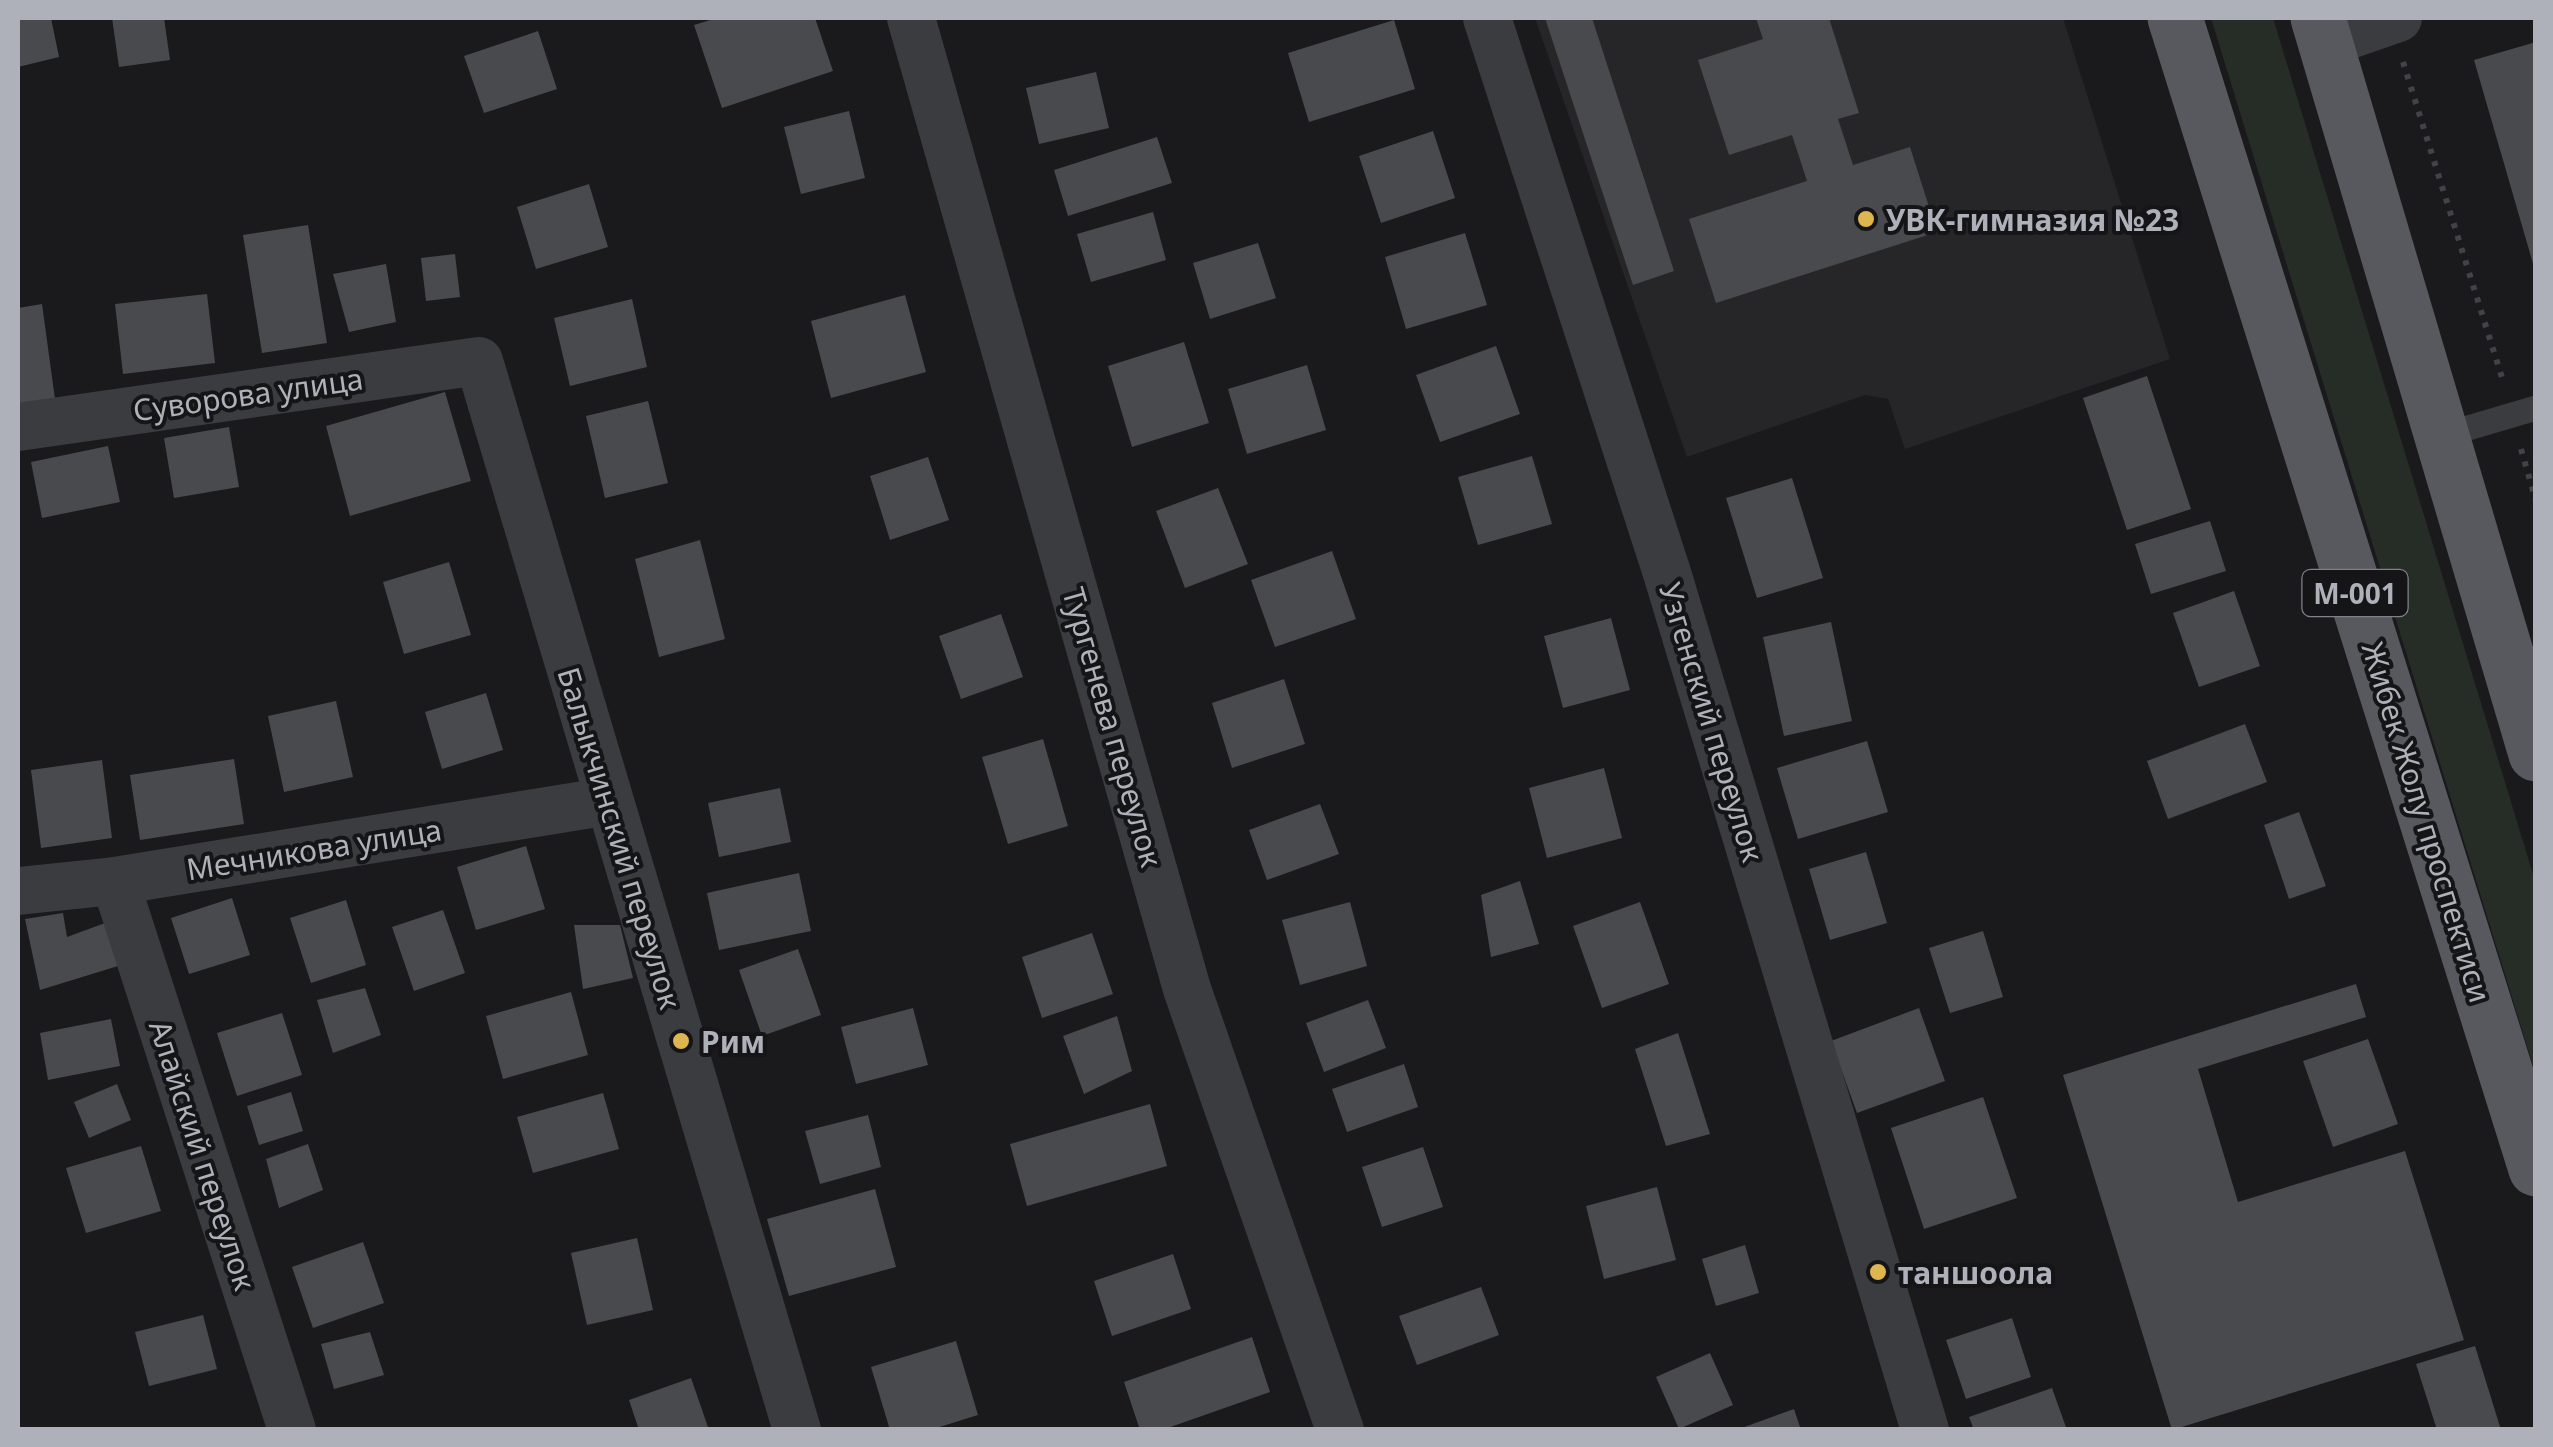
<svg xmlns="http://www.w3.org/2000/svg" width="2553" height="1447" font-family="'Noto Sans',sans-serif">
<rect width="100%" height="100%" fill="#1a1a1c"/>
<polygon fill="#262628" points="1535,18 2063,18 2170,359 1905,449 1888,399 1865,395 1687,457"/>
<polygon fill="#262d27" points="2211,18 2273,18 2535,881 2535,1072"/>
<g fill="#494a4e">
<polygon points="18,18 51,18 59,57 18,67"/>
<polygon points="112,18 164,18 170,60 119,67"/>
<polygon points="717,18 815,18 833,71 722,108 694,25"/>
<polygon points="1545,18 1592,18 1674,271 1633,285"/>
<polygon points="1756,18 1829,18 1859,113 1838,119 1853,165 1910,147 1937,232 1716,303 1689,219 1807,181 1792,135 1729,155 1698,60 1763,39"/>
<polygon points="1394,20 1415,89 1309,122 1288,53"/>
<polygon points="538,31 557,89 484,113 464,56"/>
<polygon points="2536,42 2536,266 2534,267 2474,60"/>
<polygon points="1096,72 1109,128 1039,144 1026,88"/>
<polygon points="849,111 865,178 801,194 784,127"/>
<polygon points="1433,131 1455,198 1381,223 1359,156"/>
<polygon points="1157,137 1172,183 1068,216 1054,170"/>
<polygon points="589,184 608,247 536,269 517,207"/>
<polygon points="1153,212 1166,260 1091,282 1077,234"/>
<polygon points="308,225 327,343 262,353 243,235"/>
<polygon points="1465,233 1487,305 1406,329 1385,257"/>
<polygon points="1258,243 1276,298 1210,319 1193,263"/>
<polygon points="455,254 460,297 426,301 421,258"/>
<polygon points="386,264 396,322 349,332 333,274"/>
<polygon points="207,294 215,363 123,374 115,304"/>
<polygon points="905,295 926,372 831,398 811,321"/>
<polygon points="632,299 647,367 570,386 554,318"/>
<polygon points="42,304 55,399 18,404 18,308"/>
<polygon points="1184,342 1209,423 1132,447 1108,366"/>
<polygon points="1496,346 1520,414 1440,442 1416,375"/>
<polygon points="1307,365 1326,430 1247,454 1228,389"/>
<polygon points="2147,376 2191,509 2127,530 2083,398"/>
<polygon points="445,392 471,481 350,516 326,426"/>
<polygon points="648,401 668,483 605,498 586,416"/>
<polygon points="229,427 239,487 174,498 164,438"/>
<polygon points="108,446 120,502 42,518 31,462"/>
<polygon points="1532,456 1552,524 1478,545 1458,477"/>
<polygon points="928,457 949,520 890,540 870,476"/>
<polygon points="1792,478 1823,578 1757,598 1726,498"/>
<polygon points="1218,488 1248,564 1185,588 1156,511"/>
<polygon points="2210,521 2226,571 2151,594 2135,544"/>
<polygon points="700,540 725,639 659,657 635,559"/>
<polygon points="1332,551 1356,619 1275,647 1251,580"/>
<polygon points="449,562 471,635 404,654 383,582"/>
<polygon points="2234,591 2260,666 2199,687 2173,613"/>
<polygon points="1001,614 1023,677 961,699 939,636"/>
<polygon points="1611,618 1630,690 1563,708 1544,636"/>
<polygon points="1831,622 1852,721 1784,736 1763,637"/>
<polygon points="1284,679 1305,744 1232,768 1212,703"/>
<polygon points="486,693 503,750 442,769 425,712"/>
<polygon points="336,701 353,777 284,792 268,716"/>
<polygon points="2245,724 2267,782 2168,819 2147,761"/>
<polygon points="1043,739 1068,826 1008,844 982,757"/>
<polygon points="1867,741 1888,812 1798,839 1777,768"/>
<polygon points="234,759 244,824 140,840 130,775"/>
<polygon points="102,760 112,838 41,848 31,770"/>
<polygon points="1604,768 1622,838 1547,858 1529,788"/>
<polygon points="780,788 791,842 719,857 708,803"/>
<polygon points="1320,804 1339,854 1267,880 1249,830"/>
<polygon points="2299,812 2326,886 2289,899 2264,825"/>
<polygon points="526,846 545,909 476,930 457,867"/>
<polygon points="1866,852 1887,923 1830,940 1809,869"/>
<polygon points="799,873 811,931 719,950 707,893"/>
<polygon points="1520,881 1539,944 1491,957 1481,895"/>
<polygon points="232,898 250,955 189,974 171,918"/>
<polygon points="346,900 366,965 311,983 290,918"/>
<polygon points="1350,902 1367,966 1300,985 1282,920"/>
<polygon points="1640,902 1669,984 1602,1008 1573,926"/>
<polygon points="443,910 465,973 414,991 392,927"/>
<polygon points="63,913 67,937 105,923 118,966 40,990 25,919"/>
<polygon points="574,925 620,925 633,978 583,989"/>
<polygon points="1983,931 2003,997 1950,1013 1929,948"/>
<polygon points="1092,933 1113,994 1042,1018 1022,957"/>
<polygon points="798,949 821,1015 762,1036 739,970"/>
<polygon points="2356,984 2366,1017 2198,1069 2238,1202 2405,1151 2464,1340 2172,1430 2063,1075"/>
<polygon points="365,988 381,1035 333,1053 317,1000"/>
<polygon points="571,992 588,1055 503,1079 486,1016"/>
<polygon points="1368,1000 1386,1048 1324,1072 1306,1023"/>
<polygon points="913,1008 928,1065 856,1084 841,1027"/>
<polygon points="1919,1008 1945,1081 1857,1113 1831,1041"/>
<polygon points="282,1013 302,1075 237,1096 217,1033"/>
<polygon points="1117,1016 1132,1071 1084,1094 1063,1036"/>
<polygon points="111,1019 120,1066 48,1080 40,1033"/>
<polygon points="1678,1033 1710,1134 1666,1146 1635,1049"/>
<polygon points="2368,1039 2398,1124 2333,1147 2303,1061"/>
<polygon points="1404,1064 1418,1107 1347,1132 1332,1089"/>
<polygon points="117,1084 131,1120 89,1138 74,1102"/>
<polygon points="291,1092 303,1131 259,1145 247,1106"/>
<polygon points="603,1093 619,1149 533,1173 517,1117"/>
<polygon points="1983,1097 2017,1198 1924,1229 1891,1128"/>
<polygon points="1150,1104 1167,1166 1027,1206 1010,1144"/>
<polygon points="868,1115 881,1167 820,1184 805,1131"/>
<polygon points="308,1144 323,1190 279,1208 266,1159"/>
<polygon points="141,1146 161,1211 86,1233 66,1168"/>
<polygon points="1423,1147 1443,1207 1382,1227 1362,1167"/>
<polygon points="1657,1187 1676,1260 1604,1279 1586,1206"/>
<polygon points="875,1189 896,1267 789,1296 767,1219"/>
<polygon points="637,1238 653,1310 587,1325 571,1253"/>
<polygon points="363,1242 384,1303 313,1328 292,1267"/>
<polygon points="1745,1245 1759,1293 1716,1306 1702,1259"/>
<polygon points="1173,1254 1191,1309 1112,1336 1094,1281"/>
<polygon points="1481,1287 1499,1335 1417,1365 1399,1316"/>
<polygon points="203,1315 217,1369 149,1386 135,1332"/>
<polygon points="2012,1318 2031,1377 1966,1399 1946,1340"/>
<polygon points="370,1332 384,1375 334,1389 321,1344"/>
<polygon points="1252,1337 1270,1392 1162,1430 1140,1430 1124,1382"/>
<polygon points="956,1341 978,1415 930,1430 890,1430 871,1367"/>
<polygon points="2475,1346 2501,1430 2437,1430 2416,1364"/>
<polygon points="1710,1353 1733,1405 1679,1429 1656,1377"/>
<polygon points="691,1378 709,1430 639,1430 629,1400"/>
<polygon points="2052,1388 2067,1430 1974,1430 1969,1417"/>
<polygon points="1794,1409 1801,1430 1740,1430 1739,1429"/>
</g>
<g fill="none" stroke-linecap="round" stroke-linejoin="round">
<g stroke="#414347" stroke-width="6" stroke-dasharray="5 8" stroke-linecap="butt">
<polyline points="2403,62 2504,384"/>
<polyline points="2521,449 2536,501"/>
</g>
<polyline stroke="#3b3c40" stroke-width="25" points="2441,436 2536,408"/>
<g stroke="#3b3c40" stroke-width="48">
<polyline points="911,18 1187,989 1340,1430"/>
<polyline points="1487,18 1667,573 1925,1430"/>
<polyline points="2326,43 2398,18"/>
<polyline points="18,427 479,361 797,1430"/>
<polyline points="115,881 292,1430"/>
<polyline points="18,891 115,881 609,801"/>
</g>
<g stroke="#58595f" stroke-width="55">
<polyline points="2175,18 2536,1169"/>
<polyline points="2318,18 2536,754"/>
</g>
</g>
<g fill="#deb650" stroke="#151517" stroke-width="4">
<circle cx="1866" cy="219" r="10"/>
<circle cx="681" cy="1041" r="10"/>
<circle cx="1878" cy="1272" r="10"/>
</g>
<g text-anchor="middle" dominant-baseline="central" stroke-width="8" stroke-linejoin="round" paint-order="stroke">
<rect fill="#151517" stroke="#808289" stroke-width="2.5" x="2302.5" y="570" width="105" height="46" rx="8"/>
<g font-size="28" font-weight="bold" fill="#aeb1ba">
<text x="2355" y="593">М-001</text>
</g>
<g font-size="30" font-weight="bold" fill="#aeb1ba" stroke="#151517" text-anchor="start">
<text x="1886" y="219">УВК-гимназия №23</text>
<text x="701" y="1041">Рим</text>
<text x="1898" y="1272">таншоола</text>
</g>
<g font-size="30" fill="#aeb1ba" stroke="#151517">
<text transform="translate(248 394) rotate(-8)">Суворова улица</text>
<text transform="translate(1712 722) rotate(73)">Узгенский переулок</text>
<text transform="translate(1113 727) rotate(74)">Тургенева переулок</text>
<text transform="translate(2427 822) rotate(73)">Жибек Жолу проспектиси</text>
<text transform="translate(620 838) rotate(73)">Балыкчинский переулок</text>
<text transform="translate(314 849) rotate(-9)">Мечникова улица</text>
<text transform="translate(203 1155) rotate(72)">Алайский переулок</text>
</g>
</g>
<rect width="2553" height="1447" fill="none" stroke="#aeb1ba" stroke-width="40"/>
</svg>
